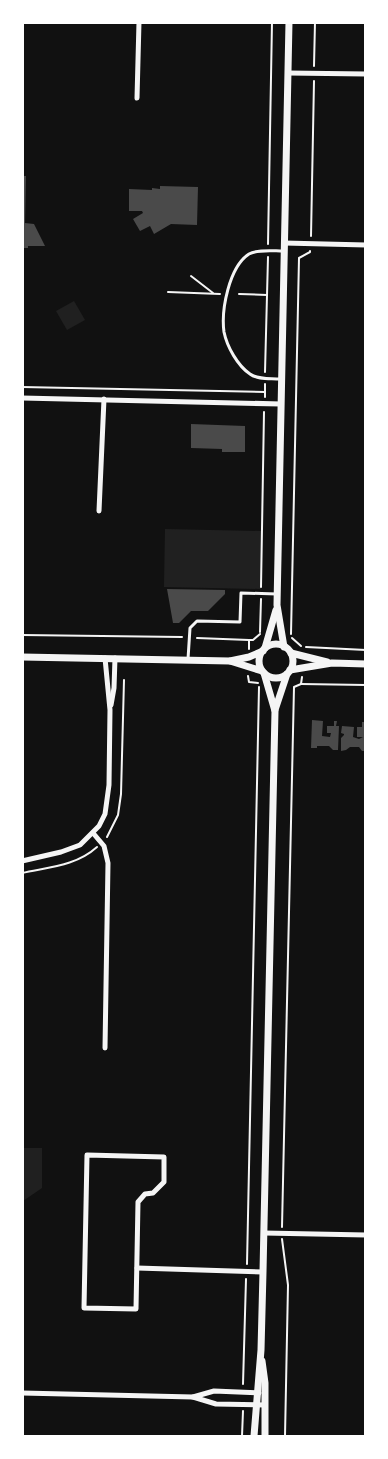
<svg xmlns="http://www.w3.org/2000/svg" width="388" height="1459" font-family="'Work Sans',sans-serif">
<rect width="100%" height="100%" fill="#111"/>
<g fill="#202020">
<polygon points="74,301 85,320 67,330 56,311"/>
<polygon points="165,529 261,531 261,589 164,587"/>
<polygon points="23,1148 42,1148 42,1188 23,1201"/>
</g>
<g fill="#4a4a4a">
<polygon points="22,176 26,176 25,223 34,224 45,246 28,246 28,248 22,248"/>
<polygon points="160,186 198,187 197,225 171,224 154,234 150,226 140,231 133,219 143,213 142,211 129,211 129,189 152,190 152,188 160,189"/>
<polygon points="191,424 245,426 245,452 222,452 222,449 191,448"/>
<polygon points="167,589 225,590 225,594 208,611 191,611 179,623 173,623"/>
<polygon points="312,720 323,721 322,736 330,737 331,733 327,733 327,726 334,726 334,721 337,721 336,726 339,726 338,750 333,750 329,746 317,746 317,748 311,748"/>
<polygon points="362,722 366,722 366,751 362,751 359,747 350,747 346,750 341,751 341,738 344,735 344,734 341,733 342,726 354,727 353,737 359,739 363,737 357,737 357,727 362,727"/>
</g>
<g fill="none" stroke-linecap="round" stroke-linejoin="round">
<g stroke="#f5f5f5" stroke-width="2">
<polyline points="314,66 315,22"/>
<polyline points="311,236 314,81"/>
<polyline points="268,244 272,22"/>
<polyline points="191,276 213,293"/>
<polyline points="168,292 220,294"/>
<polyline points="239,294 267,295"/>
<polyline points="265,372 268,257"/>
<polyline points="22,387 265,392"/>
<polyline points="265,397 265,384"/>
<polyline points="261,587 264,412"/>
<polyline points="260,632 261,599"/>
<polyline points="291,634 299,258 310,252 310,251"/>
<polyline points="22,635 182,637"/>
<polyline points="197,638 249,640"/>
<polyline points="292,638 301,646"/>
<polyline points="306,647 366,650"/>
<polyline points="249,649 249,640 253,640 260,634"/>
<polyline points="248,676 249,682 258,683"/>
<polyline points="301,684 366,685"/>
<polyline points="107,837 118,815 121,794 124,680"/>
<path d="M22 873C49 867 76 866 97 847"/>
<polyline points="282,1227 294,687 301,684 302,677"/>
<polyline points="282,1239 288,1285 285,1436"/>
<polyline points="247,1264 259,687"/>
<polyline points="243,1384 246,1279"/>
<polyline points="242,1436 243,1411"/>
</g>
<g stroke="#f5f5f5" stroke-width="3">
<path d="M280 379C271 378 258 380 250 374 238 366 227 347 224 332 221 310 229 267 249 254 258 249 273 251 283 251"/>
<polyline points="188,659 190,628 197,621 240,622 241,593 277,594"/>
</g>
<g stroke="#f5f5f5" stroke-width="5">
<polyline points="288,73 366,74"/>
<polyline points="137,98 139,22"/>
<polyline points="284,243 366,245"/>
<polyline points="22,398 281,404"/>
<polyline points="99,511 104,399"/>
<polyline points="111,705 114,688 115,658"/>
<polyline points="93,833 104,846 108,863 105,1048"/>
<polyline points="22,861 61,852 80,845 99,826 105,814 109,785 110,710 105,658"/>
<polygon points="87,1155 164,1157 164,1182 153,1193 145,1194 138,1202 136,1309 84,1308"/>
<polyline points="264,1233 366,1235"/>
<polyline points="137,1268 263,1272"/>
<polyline points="22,1393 193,1397 216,1404 265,1405"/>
<polyline points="193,1397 214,1391 259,1393"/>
</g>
<g stroke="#f5f5f5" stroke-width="7">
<circle cx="276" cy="661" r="17"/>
<polyline points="284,647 277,605 289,22"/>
<polyline points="265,648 276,610"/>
<polyline points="291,653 327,662"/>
<polyline points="22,657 230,661 249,657 263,651"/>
<polyline points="230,661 262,671"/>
<polyline points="290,670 332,663 366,664"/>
<polyline points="275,710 287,674"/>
<polyline points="262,1361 265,1383 265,1436"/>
<polyline points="254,1436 261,1350 263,1272 275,711 264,673"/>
</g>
</g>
<rect width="388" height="1459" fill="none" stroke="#ffffff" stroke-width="48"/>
</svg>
